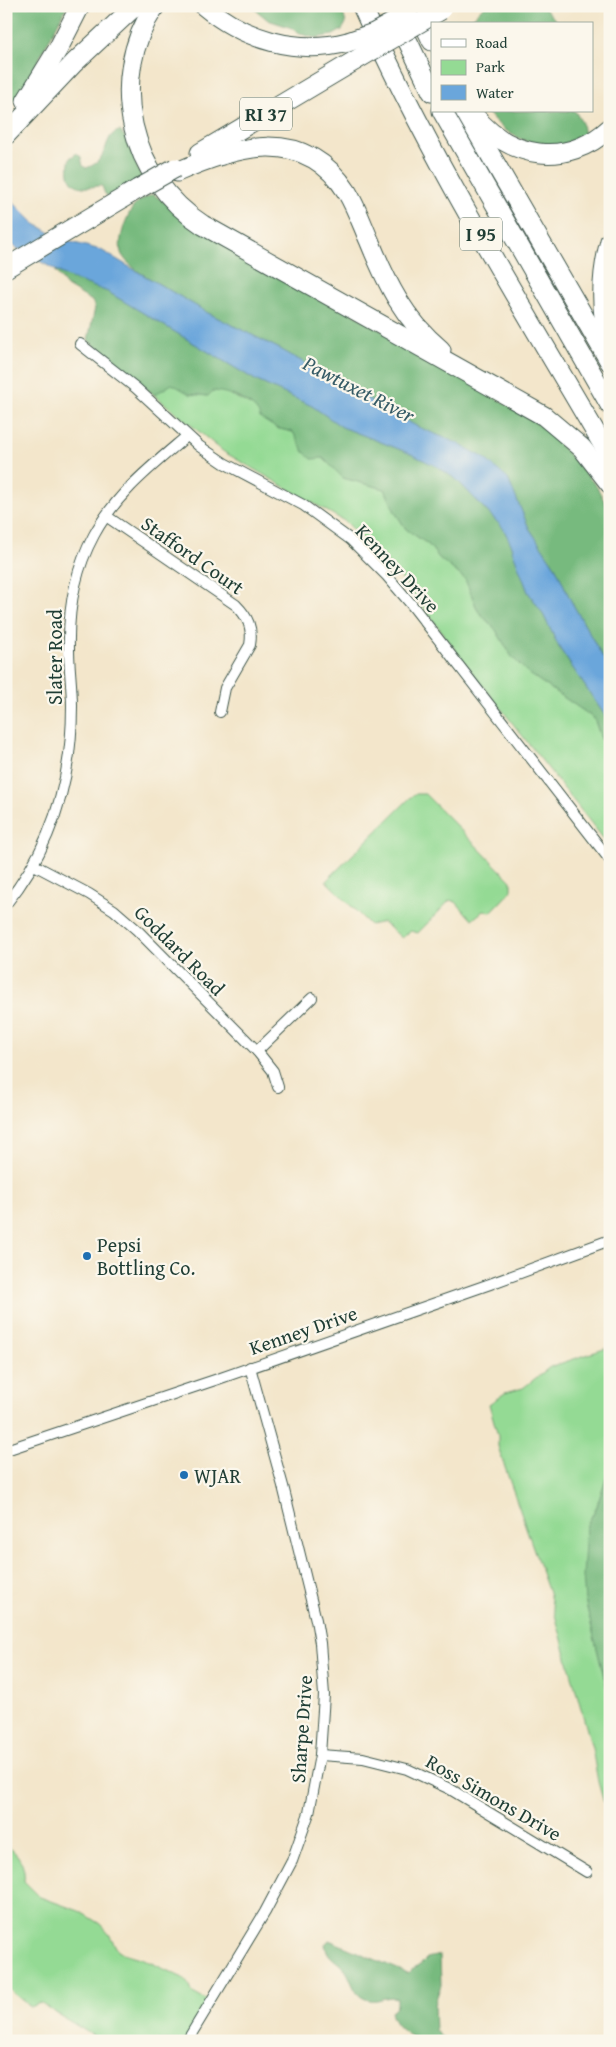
<svg xmlns="http://www.w3.org/2000/svg" width="616" height="2047" font-family="'Gentium Book Plus',serif">
<rect width="100%" height="100%" fill="#fbf7ec"/>
<filter id="ink" filterUnits="userSpaceOnUse"><feTurbulence type="fractalNoise" baseFrequency=".02" numOctaves="2"/><feDisplacementMap in="SourceGraphic" scale="10" xChannelSelector="R" yChannelSelector="G"/><feConvolveMatrix kernelMatrix="1 2 1 2 8 2 1 2 1" color-interpolation-filters="sRGB"/></filter>
<filter id="wash" filterUnits="userSpaceOnUse"><feTurbulence type="fractalNoise" baseFrequency=".0096" numOctaves="4" result="noise"/><feDisplacementMap in="SourceGraphic" scale="20" xChannelSelector="R" yChannelSelector="G"/><feGaussianBlur stdDeviation="1.12" result="paint"/><feColorMatrix in="noise" values="0 0 0 0 0 0 0 0 0 0 0 0 0 0 0 0 0 1.4 0 .05"/><feComposite in="paint" operator="in"/></filter>
<g filter="url(#wash)">
<rect width="100%" height="100%" fill="#f3e6cb"/>
<g fill="#94da94" stroke="#5a8c64">
<polygon points="172,383 190,394 208,396 213,391 224,391 252,406 276,428 293,432 296,437 323,458 343,478 385,489 395,512 406,529 429,545 439,558 465,579 478,611 496,630 512,657 528,673 594,718 603,744 610,756 610,847 469,668 398,574 346,522 224,452 154,395"/>
<polygon points="414,794 425,794 511,881 511,891 491,912 483,911 472,920 456,902 450,900 418,933 411,931 402,938 383,922 370,925 326,881"/>
<polygon points="610,1347 610,1466 597,1506 586,1527 585,1600 610,1701 610,1824 598,1782 592,1748 549,1593 501,1456 498,1446 498,1436 489,1404 505,1393 523,1388 550,1367"/>
<path d="M6 1846C19 1852 26 1868 24 1881L40 1897 79 1911 100 1924 109 1934 117 1949 123 1953 143 1959 183 1978 188 1984 191 1992 209 2002 186 2041H102L40 2003 31 2007C22 2001 15 1994 6 1987Z"/>
</g>
<g fill="#77ba7e" stroke="#4b7c59">
<polygon points="6,6 67,6 23,89 6,109"/>
<polygon points="251,6 341,6 346,23 342,30 333,35 315,38 301,34 292,28 268,20"/>
<polygon points="484,6 543,6 559,24 467,24"/>
<path d="M487 111H575L582 123 584 137C575 139 564 145 554 146 528 146 502 133 487 111Z"/>
<path d="M120 131 126 138 142 179 110 198 105 194 102 186C97 185 95 187 90 187 69 189 66 174 70 158L77 153 81 157 83 166 86 168C111 161 102 133 120 131Z"/>
<path d="M153 194 170 206 533 420 549 433 574 460 597 487 610 512V670L571 601 556 568 529 528 508 479 457 443 418 427 280 349 208 313 139 272C133 267 126 262 122 255 116 244 127 212 136 204 140 199 148 197 153 194Z"/>
<path d="M55 271 108 292 257 381 312 406 342 427 409 453 438 467 457 480 503 528 509 538 528 592 542 612 560 649 610 723V756L603 744 594 718 528 673 512 657 496 630 478 611 465 579 439 558 429 545 406 529 395 512 385 489 343 478 323 458 312 459 304 452 293 432 276 428 260 418C258 403 226 391 213 391L208 396 190 394 172 384 154 395 88 340 95 308 92 301 67 286Z"/>
<polygon points="610,1466 610,1701 585,1600 583,1576 586,1527 597,1506"/>
<path d="M329 1940 407 1973 420 1965 427 1958 440 1955 441 1985 434 2005 435 2031 447 2041C440 2041 425 2043 419 2040 406 2034 394 2027 391 2012L397 2005V1998C385 1995 380 2002 370 2000 354 1998 353 1982 346 1971 338 1960 327 1959 325 1944Z"/>
</g>
<polygon fill="#6aa6db" stroke="#447288" points="6,195 34,223 49,232 71,242 101,250 208,313 280,349 418,427 457,443 483,457 508,479 529,528 556,568 571,601 610,670 610,723 560,649 542,612 528,592 512,550 513,548 503,528 457,480 438,467 409,453 342,427 312,406 257,381 108,292 68,277 18,249 6,240"/>
</g>
<g filter="url(#ink)">
<g fill="none" stroke-linecap="round" stroke-linejoin="round">
<g stroke="#3f564b" stroke-width="12">
<g id="minor">
<polyline points="80,344 136,388 199,446 224,463 303,505 351,540 387,576 411,604 610,860"/>
<path d="M106 516 236 605C248 617 253 628 250 645L225 688 220 712"/>
<polyline points="34,865 89,894 114,910 137,930 257,1051 273,1071 278,1087"/>
<path d="M6 904C52 847 72 779 72 706 72 687 69 668 69 649 68 610 75 570 94 535 116 494 152 466 187 436"/>
<polyline points="257,1051 312,998"/>
<polyline points="6,1450 218,1379 490,1284 610,1240"/>
<polyline points="320,1755 363,1758 407,1769 450,1789 587,1872"/>
<polyline points="187,2041 265,1912 292,1861 309,1813 320,1755 324,1695 320,1643 316,1620 283,1486 250,1367"/>
</g>
</g>
<g stroke="#3f564b" stroke-width="21">
<g id="motorway">
<path d="M155 6C106 80 130 178 203 225L544 416 582 448 610 484"/>
<path d="M204 6C245 40 297 55 348 42"/>
<path d="M362 6C432 163 524 309 610 457"/>
<polyline points="391,6 432,92"/>
<polyline points="416,6 432,41"/>
<polyline points="26,101 58,49 80,6"/>
<polyline points="442,111 610,405"/>
<polyline points="465,111 610,362"/>
<path d="M473 114C509 159 566 168 610 128"/>
<polyline points="6,135 74,63 135,6"/>
<polyline points="200,153 356,60"/>
<path d="M177 172C236 146 304 125 347 192 356 207 362 224 369 240 387 284 403 318 441 350"/>
<path d="M610 241C601 275 600 312 610 346"/>
<polyline points="6,268 138,189"/>
</g>
</g>
<use href="#minor" stroke="#fff" stroke-width="10"/>
<use href="#motorway" stroke="#fff" stroke-width="19"/>
<g stroke="#3f564b" stroke-width="21" stroke-linecap="butt">
<g id="motorway-bridge">
<polyline points="348,42 374,33 408,14"/>
<polyline points="356,60 441,10"/>
<polyline points="138,189 175,168"/>
</g>
</g>
<use href="#motorway-bridge" stroke="#fff" stroke-width="19"/>
</g>
</g>
<g fill="#1f6fb2" stroke="#fbf7ec" stroke-width="2">
<circle cx="87" cy="1256" r="5"/>
<circle cx="184" cy="1475" r="5"/>
</g>
<g text-anchor="middle" dominant-baseline="central" stroke-width="4.5" stroke-linejoin="round" paint-order="stroke">
<g fill="#fbf7ec" stroke="#61756b" stroke-width="1">
<rect x="240" y="97.5" width="52" height="33" rx="4"/>
<rect x="460" y="217.5" width="42" height="33" rx="4"/>
</g>
<g font-size="19" font-weight="bold" fill="#1f3d34">
<text x="266" y="114">RI 37</text>
<text x="481" y="234">I 95</text>
</g>
<g font-size="20" fill="#1f3d34" stroke="#fbf7ec">
<text transform="translate(193 555) rotate(35)">Stafford Court</text>
<text transform="translate(398 568) rotate(47)">Kenney Drive</text>
<text transform="translate(54 657) rotate(-90)">Slater Road</text>
<text transform="translate(180 950) rotate(45)">Goddard Road</text>
<text transform="translate(303 1330) rotate(-19)">Kenney Drive</text>
<text transform="translate(301 1729) rotate(-86)">Sharpe Drive</text>
<text transform="translate(494 1797) rotate(30)">Ross Simons Drive</text>
</g>
<g font-size="20" fill="#1f3d34" stroke="#fbf7ec" text-anchor="start">
<text x="97" y="1244">Pepsi<tspan x="97" dy="23">Bottling Co.</tspan></text>
<text x="194" y="1475">WJAR</text>
</g>
<g font-size="21" font-style="italic" fill="#365c66" stroke="#fbf7ec">
<text transform="translate(359 389) rotate(27)">Pawtuxet River</text>
</g>
</g>
<rect width="616" height="2047" fill="none" stroke="#fbf7ec" stroke-width="25"/>
<rect x="431" y="22" width="162" height="90" fill="#fbf7ec" stroke="#a3ada2"/>
<rect x="441" y="39" width="25" height="8" fill="#ffffff" stroke="#a3ada2"/>
<text x="476" y="48" font-size="15" fill="#1f3d34">Road</text>
<rect x="441" y="60" width="25" height="15" fill="#94da94" stroke="#a3ada2"/>
<text x="476" y="72" font-size="15" fill="#1f3d34">Park</text>
<rect x="441" y="85" width="25" height="15" fill="#6aa6db" stroke="#a3ada2"/>
<text x="476" y="98" font-size="15" fill="#1f3d34">Water</text>
</svg>
